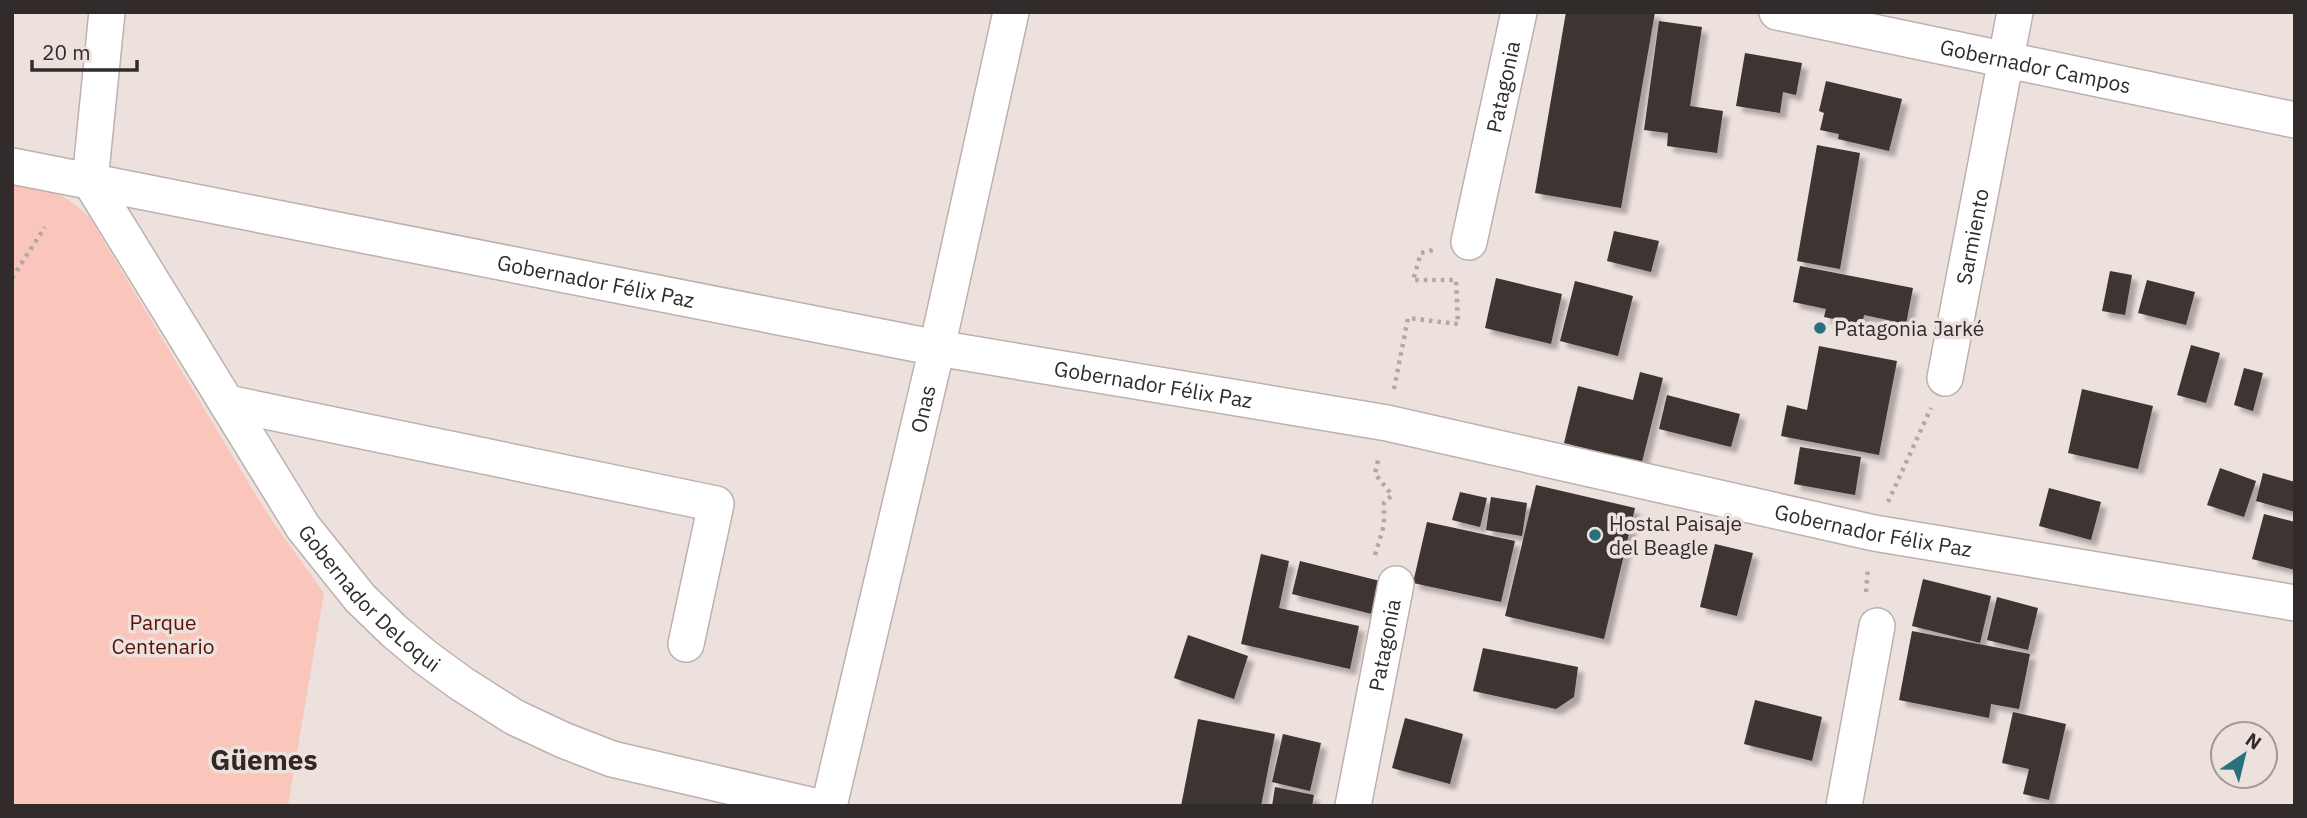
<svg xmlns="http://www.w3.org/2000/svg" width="2307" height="818" font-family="'IBM Plex Sans',sans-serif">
<defs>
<filter id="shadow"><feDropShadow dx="6" dy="6" stdDeviation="2" flood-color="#0004"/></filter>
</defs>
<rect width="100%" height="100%" fill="#ede1de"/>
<path fill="#fac6bb" d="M12 179C44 186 67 194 90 218L251 487 275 525 324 593 288 806H12Z"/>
<g fill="#3d3432" filter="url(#shadow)">
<polygon points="1566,12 1655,12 1621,208 1535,193"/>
<polygon points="1659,21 1702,27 1690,106 1723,111 1717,153 1667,146 1668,133 1644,130"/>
<polygon points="1745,53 1802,63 1796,95 1783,92 1780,113 1736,106"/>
<polygon points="1826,81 1902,99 1889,151 1838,139 1839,134 1820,130 1824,113 1819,111"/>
<polygon points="1817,145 1860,153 1840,269 1797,261"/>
<polygon points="1614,231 1659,241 1651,272 1607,261"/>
<polygon points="1800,266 1913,288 1906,324 1864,315 1862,325 1824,317 1826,309 1793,302"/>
<polygon points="2110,271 2132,275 2125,315 2102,311"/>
<polygon points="1496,278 1562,294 1551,344 1485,328"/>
<polygon points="2147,280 2195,292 2186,325 2138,313"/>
<polygon points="1575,281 1633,296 1618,356 1560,341"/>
<polygon points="2191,345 2220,353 2206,403 2177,395"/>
<polygon points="1819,346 1897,361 1879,455 1781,436 1787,405 1807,410"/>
<polygon points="2244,368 2263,373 2253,411 2234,405"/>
<polygon points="1640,372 1663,378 1642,462 1564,443 1578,386 1633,400"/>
<polygon points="2082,389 2153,406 2138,469 2068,453"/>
<polygon points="1667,395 1740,414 1731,447 1659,429"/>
<polygon points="1800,447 1861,457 1855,495 1794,484"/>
<polygon points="2220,468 2256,481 2244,517 2207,505"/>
<polygon points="2263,473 2295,482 2295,512 2256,501"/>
<polygon points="1536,485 1635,508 1604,639 1505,616"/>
<polygon points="2049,488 2101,502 2091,540 2039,526"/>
<polygon points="1460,492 1487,498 1480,527 1452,520"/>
<polygon points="1491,497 1527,503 1522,536 1486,530"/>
<polygon points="2264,514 2295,522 2295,570 2252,559"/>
<polygon points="1427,522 1515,541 1501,602 1413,583"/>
<polygon points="1715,544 1753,553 1737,616 1700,607"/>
<polygon points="1261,554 1289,561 1279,608 1359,626 1350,669 1241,644"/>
<polygon points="1300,561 1380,581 1372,614 1292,594"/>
<polygon points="1923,579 1991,596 1980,643 1912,626"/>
<polygon points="1997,597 2038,608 2028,650 1987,640"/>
<polygon points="1912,631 2030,654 2019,709 1991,704 1989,718 1899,700"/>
<polygon points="1188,635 1248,656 1234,699 1174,678"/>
<polygon points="1483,648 1578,667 1574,697 1556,709 1473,691"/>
<polygon points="1755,700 1822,717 1812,761 1744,744"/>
<polygon points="2013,712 2066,724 2049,800 2023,794 2029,769 2002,763"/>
<polygon points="1405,718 1463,734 1450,784 1392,768"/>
<polygon points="1198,719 1275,734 1261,806 1181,806"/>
<polygon points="1283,734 1321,743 1310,791 1272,782"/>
<polygon points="1275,787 1314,795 1312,806 1272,806"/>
</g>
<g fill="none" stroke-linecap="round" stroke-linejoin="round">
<g stroke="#bdb0ae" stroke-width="38">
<g id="minor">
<path id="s1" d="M1777 12 2295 120"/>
<path id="s2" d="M12 166 937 348 1387 423 1874 533 2295 603"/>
<path id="s3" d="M90 181 303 527 360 598 394 631 425 657 462 684 514 717 563 740 612 759 814 806"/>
<polyline points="90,181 107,12"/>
<path id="s4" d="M1469 242 1519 12"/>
<path id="s5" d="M1945 378 2015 12"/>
<polyline points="227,403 716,504 686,644"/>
<path id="s6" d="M829 806 937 348 1011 12"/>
<path id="s7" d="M1353 806 1396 584"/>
<polyline points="1844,806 1877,626"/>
</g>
</g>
<g stroke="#b2a8a6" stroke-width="4.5" stroke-dasharray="3.5 5" stroke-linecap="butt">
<polyline points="12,278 45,227"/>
<polyline points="1394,389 1408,318 1458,324 1456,280 1413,280 1421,253 1437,249"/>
<polyline points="1888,502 1931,408"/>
<polyline points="1375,555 1384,525 1384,503 1392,495 1375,474 1379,456"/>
<polyline points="1866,592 1868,567"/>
</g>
<use href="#minor" stroke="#fff" stroke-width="35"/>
</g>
<g fill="#29707d" stroke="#ede1de" stroke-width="2.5">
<circle cx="1820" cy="328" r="7"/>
<circle cx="1595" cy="535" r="7"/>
</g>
<g text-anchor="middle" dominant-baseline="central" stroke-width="7" stroke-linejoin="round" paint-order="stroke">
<g font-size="21" fill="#312c2b" stroke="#ede1de">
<text stroke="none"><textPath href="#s1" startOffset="264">Gobernador Campos</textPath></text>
<text stroke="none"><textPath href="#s4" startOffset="159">Patagonia</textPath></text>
<text stroke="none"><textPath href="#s5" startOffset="144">Sarmiento</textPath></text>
<text stroke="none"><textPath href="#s2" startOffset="595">Gobernador Félix Paz</textPath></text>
<text stroke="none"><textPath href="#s2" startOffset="1162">Gobernador Félix Paz</textPath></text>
<text stroke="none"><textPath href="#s6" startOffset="408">Onas</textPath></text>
<text stroke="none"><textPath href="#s2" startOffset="1897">Gobernador Félix Paz</textPath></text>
<text stroke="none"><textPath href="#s3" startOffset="504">Gobernador DeLoqui</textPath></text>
<text stroke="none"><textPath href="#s7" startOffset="164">Patagonia</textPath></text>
</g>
<g font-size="21" fill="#312c2b" stroke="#ede1de" text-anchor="start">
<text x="1834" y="328">Patagonia Jarké</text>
<text x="1609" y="523">Hostal Paisaje<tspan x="1609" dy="24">del Beagle</tspan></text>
</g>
<g font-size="21" fill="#581107" stroke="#ede1de">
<text x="163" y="622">Parque<tspan x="163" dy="24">Centenario</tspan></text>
</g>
<g font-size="28" font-weight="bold" fill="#312826" stroke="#ede1de">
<text x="264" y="759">Güemes</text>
</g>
</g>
<rect width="2307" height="818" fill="none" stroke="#312c2b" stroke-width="28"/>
<g transform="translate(2244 755) rotate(35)"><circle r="33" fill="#ede1de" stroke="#a29996" stroke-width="2"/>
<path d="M0-5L12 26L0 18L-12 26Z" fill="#29707d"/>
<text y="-10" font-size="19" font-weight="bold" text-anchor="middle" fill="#312c2b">N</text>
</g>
<path d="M32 60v10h105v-10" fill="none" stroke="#312c2b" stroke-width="3.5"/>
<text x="42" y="60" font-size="21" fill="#312c2b" stroke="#ede1de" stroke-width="5" paint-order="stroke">20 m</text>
</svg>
